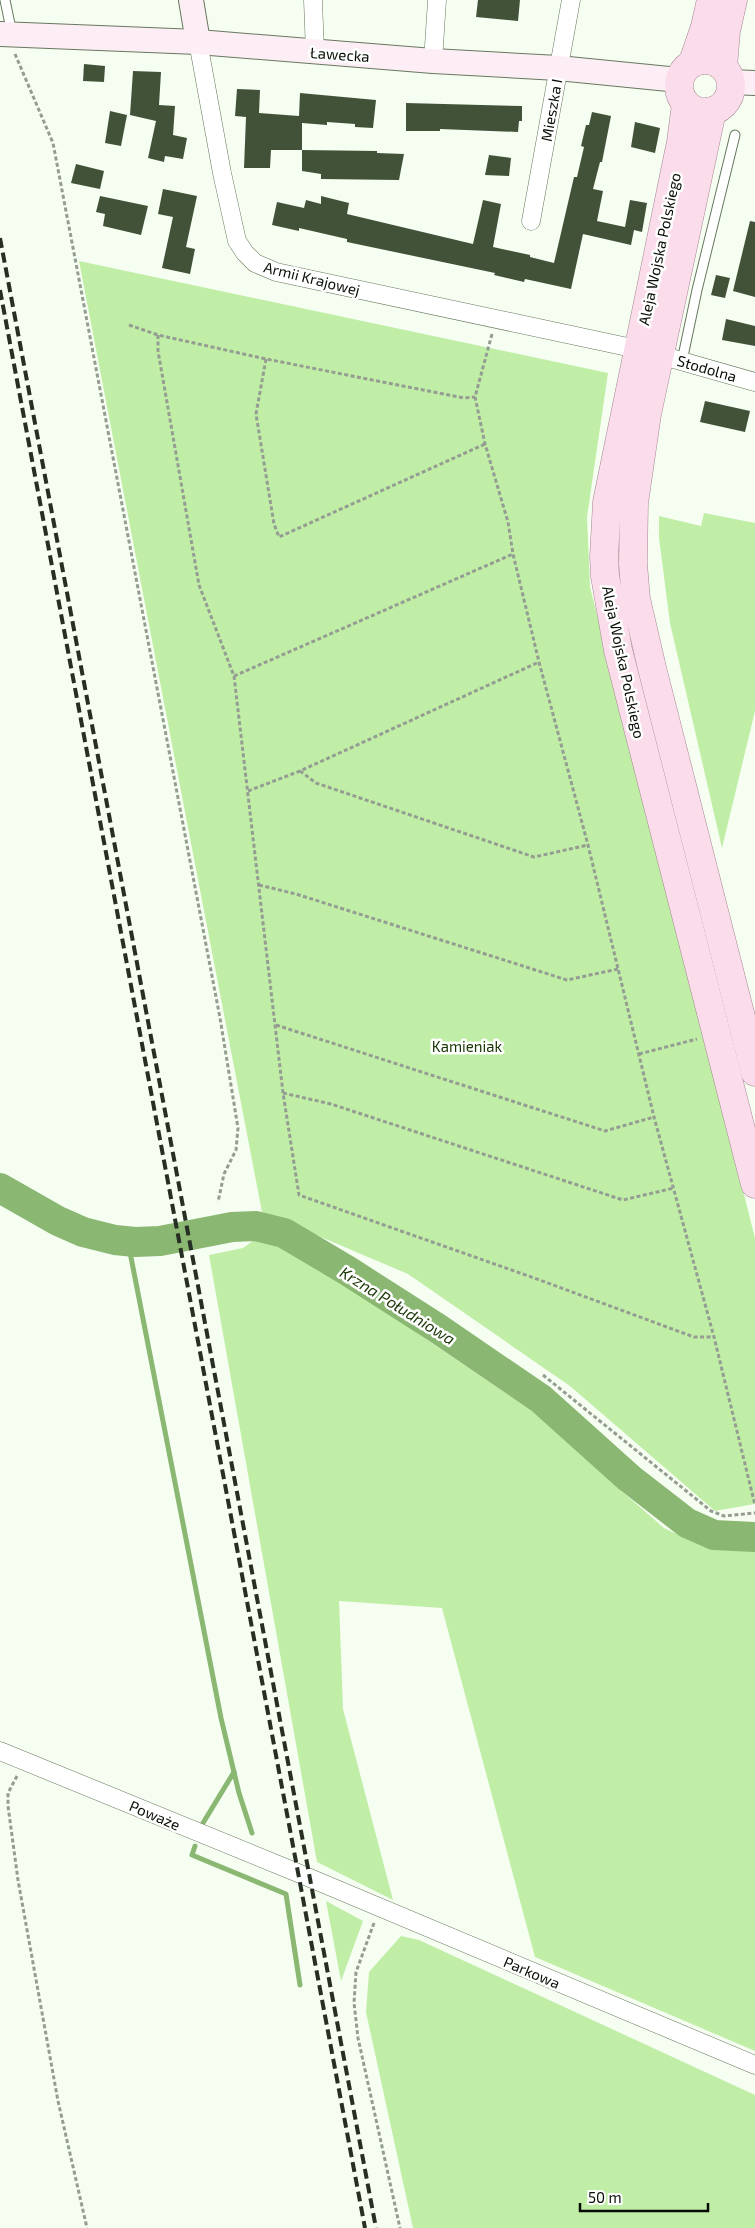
<svg xmlns="http://www.w3.org/2000/svg" width="755" height="2228" font-family="'Exo 2',sans-serif">
<rect width="100%" height="100%" fill="#f6fef2"/>
<g fill="#c0eea7">
<polygon points="79,261 608,373 587,517 590,587 755,1238 755,1504 715,1511 570,1386 408,1274 262,1212"/>
<polygon points="704,513 755,523 755,711 722,848 670,623 659,538 659,516 701,526"/>
<polygon points="260,1236 308,1259 557,1428 609,1480 664,1528 707,1548 747,1551 755,1549 755,2051 535,1957 442,1608 339,1601 343,1709 393,1900 317,1862 209,1255 243,1248"/>
<polygon points="326,1901 363,1921 341,1981"/>
<polygon points="401,1936 419,1940 755,2095 755,2228 413,2228 366,2012 369,1972"/>
</g>
<g fill="none" stroke-linecap="round" stroke-linejoin="round">
<g stroke="#8ab772" stroke-width="5">
<polyline points="128,1242 221,1718 239,1793 252,1833"/>
<polyline points="203,1823 234,1772"/>
<polyline points="195,1846 192,1855 286,1894 300,1985"/>
</g>
<polyline stroke="#8ab772" stroke-width="30" points="0,1188 58,1221 83,1232 115,1240 135,1242 160,1241 232,1227 256,1226 284,1233 348,1271 437,1328 541,1399 629,1478 687,1523 714,1535 755,1537"/>
</g>
<g fill="#425239">
<polygon points="478,0 520,0 518,21 476,17"/>
<polygon points="84,64 105,66 104,82 83,81"/>
<polygon points="133,71 161,72 159,105 175,106 173,135 187,138 183,159 165,156 164,162 148,158 156,121 130,115"/>
<polygon points="237,89 260,90 259,113 299,116 300,93 376,100 373,128 355,127 355,124 327,122 327,125 302,123 302,150 271,150 270,168 244,168 246,117 235,116"/>
<polygon points="406,103 522,106 522,121 519,121 518,132 440,129 440,131 406,131"/>
<polygon points="110,111 127,115 121,146 105,143"/>
<polygon points="592,112 611,116 602,162 600,162 593,189 603,191 597,221 625,227 630,200 647,203 642,232 634,230 631,245 583,234 571,289 525,279 524,282 494,275 495,273 347,242 347,239 299,228 299,231 272,225 277,202 304,208 306,200 321,204 321,196 349,203 347,214 473,244 483,200 501,204 493,247 530,255 530,257 554,263 574,177 577,177 584,147 581,146 586,125 589,125"/>
<polygon points="635,122 660,128 655,153 631,147"/>
<polygon points="302,150 377,151 377,153 404,154 399,180 321,179 321,174 302,171"/>
<polygon points="489,155 511,158 509,176 485,175"/>
<polygon points="76,164 104,171 100,189 71,183"/>
<polygon points="163,189 197,196 186,247 195,249 190,274 162,268 173,217 158,214"/>
<polygon points="100,196 148,206 141,235 103,226 105,214 96,212"/>
<polygon points="750,221 755,222 755,297 733,291"/>
<polygon points="716,275 730,278 725,298 711,295"/>
<polygon points="726,319 755,326 755,346 722,340"/>
<polygon points="705,401 750,411 745,432 700,422"/>
</g>
<g fill="none" stroke-linecap="round" stroke-linejoin="round">
<g stroke="#67785e" stroke-width="11">
<g id="lane">
<polyline points="5,0 12,34"/>
<polyline points="682,361 697,290 735,135"/>
</g>
</g>
<g stroke="#67785e" stroke-width="19">
<g id="street">
<polyline points="313,0 315,52"/>
<polyline points="198,42 222,173 237,241 245,253 255,263 276,272 637,349"/>
<polyline points="433,61 437,0"/>
<polyline points="531,221 571,0"/>
<polyline points="660,355 755,382"/>
<polyline points="0,1751 298,1873 755,2065"/>
</g>
</g>
<g stroke="#67785e" stroke-width="26">
<g id="secondary">
<polyline points="191,0 198,42"/>
<polyline points="0,34 198,42 433,61 558,68 679,80"/>
<polyline points="731,82 755,83"/>
</g>
</g>
<g stroke="#a48592" stroke-width="29">
<g id="primary">
<circle cx="705" cy="86" r="26"/>
<polyline points="693,62 705,27 711,0"/>
<polyline points="723,67 726,31 733,0"/>
<polyline points="686,104 681,142 607,502 604,557 605,576 618,650 755,1184"/>
<polyline points="712,111 647,414 634,503 633,564 636,599 652,668 755,1072"/>
</g>
</g>
<g stroke="#959d92" stroke-width="3" stroke-dasharray="4 2.5" stroke-linecap="butt">
<polyline points="15,54 53,143 220,1018 238,1128 236,1150 224,1174 218,1202"/>
<polyline points="129,325 158,335 266,359 464,398 475,397"/>
<polyline points="492,334 475,397 485,444 508,522 513,554 539,662 588,845 654,1117 714,1337 755,1505"/>
<polyline points="158,335 158,351 199,585 234,676 283,1093 299,1195 537,1279 694,1337 714,1337"/>
<polyline points="266,359 256,414 274,524 279,537 485,444"/>
<polyline points="234,676 513,554"/>
<polyline points="300,771 316,783 534,857 588,845"/>
<polyline points="248,791 300,771 539,662"/>
<polyline points="259,885 296,894 567,980 618,969"/>
<polyline points="276,1025 605,1131 654,1117"/>
<polyline points="639,1054 697,1039"/>
<polyline points="283,1093 331,1104 623,1200 674,1188"/>
<polyline points="543,1375 711,1511 724,1516 755,1513"/>
<polyline points="17,1776 8,1793 8,1806 18,1880 58,2101 87,2228"/>
<polyline points="374,1923 356,1972 354,2003 358,2038 400,2228"/>
</g>
<use href="#lane" stroke="#fff" stroke-width="9"/>
<use href="#street" stroke="#fff" stroke-width="18"/>
<use href="#secondary" stroke="#fdeef5" stroke-width="24"/>
<use href="#primary" stroke="#fbdceb" stroke-width="28"/>
<g stroke="#272e24" stroke-width="4" stroke-dasharray="10 5" stroke-linecap="butt">
<polyline points="0,238 376,2228"/>
<polyline points="0,290 365,2228"/>
</g>
</g>
<g text-anchor="middle" dominant-baseline="central" stroke-width="5" stroke-linejoin="round" paint-order="stroke">
<g font-size="15" fill="#080e05" stroke="#fff">
<text transform="translate(340 54) rotate(4)">Ławecka</text>
<text transform="translate(551 110) rotate(-80)">Mieszka I</text>
<text transform="translate(659 249) rotate(-78)">Aleja Wojska Polskiego</text>
<text transform="translate(312 278) rotate(14)">Armii Krajowej</text>
<text transform="translate(707 368) rotate(16)">Stodolna</text>
<text transform="translate(624 662) rotate(78)">Aleja Wojska Polskiego</text>
<text transform="translate(155 1815) rotate(23)">Poważe</text>
<text transform="translate(532 1972) rotate(23)">Parkowa</text>
</g>
<g font-size="15" fill="#193503" stroke="#fff">
<text x="467" y="1046">Kamieniak</text>
</g>
<g font-size="16" font-style="italic" fill="#1b3705" stroke="#fff">
<text transform="translate(398 1305) rotate(32)">Krzna Południowa</text>
</g>
</g>
<path d="M580 2203v8h128v-8" fill="none" stroke="#080e05" stroke-width="2.5"/>
<text x="588" y="2203" font-size="15" fill="#080e05" stroke="#ffffff" stroke-width="4" paint-order="stroke">50 m</text>
</svg>
